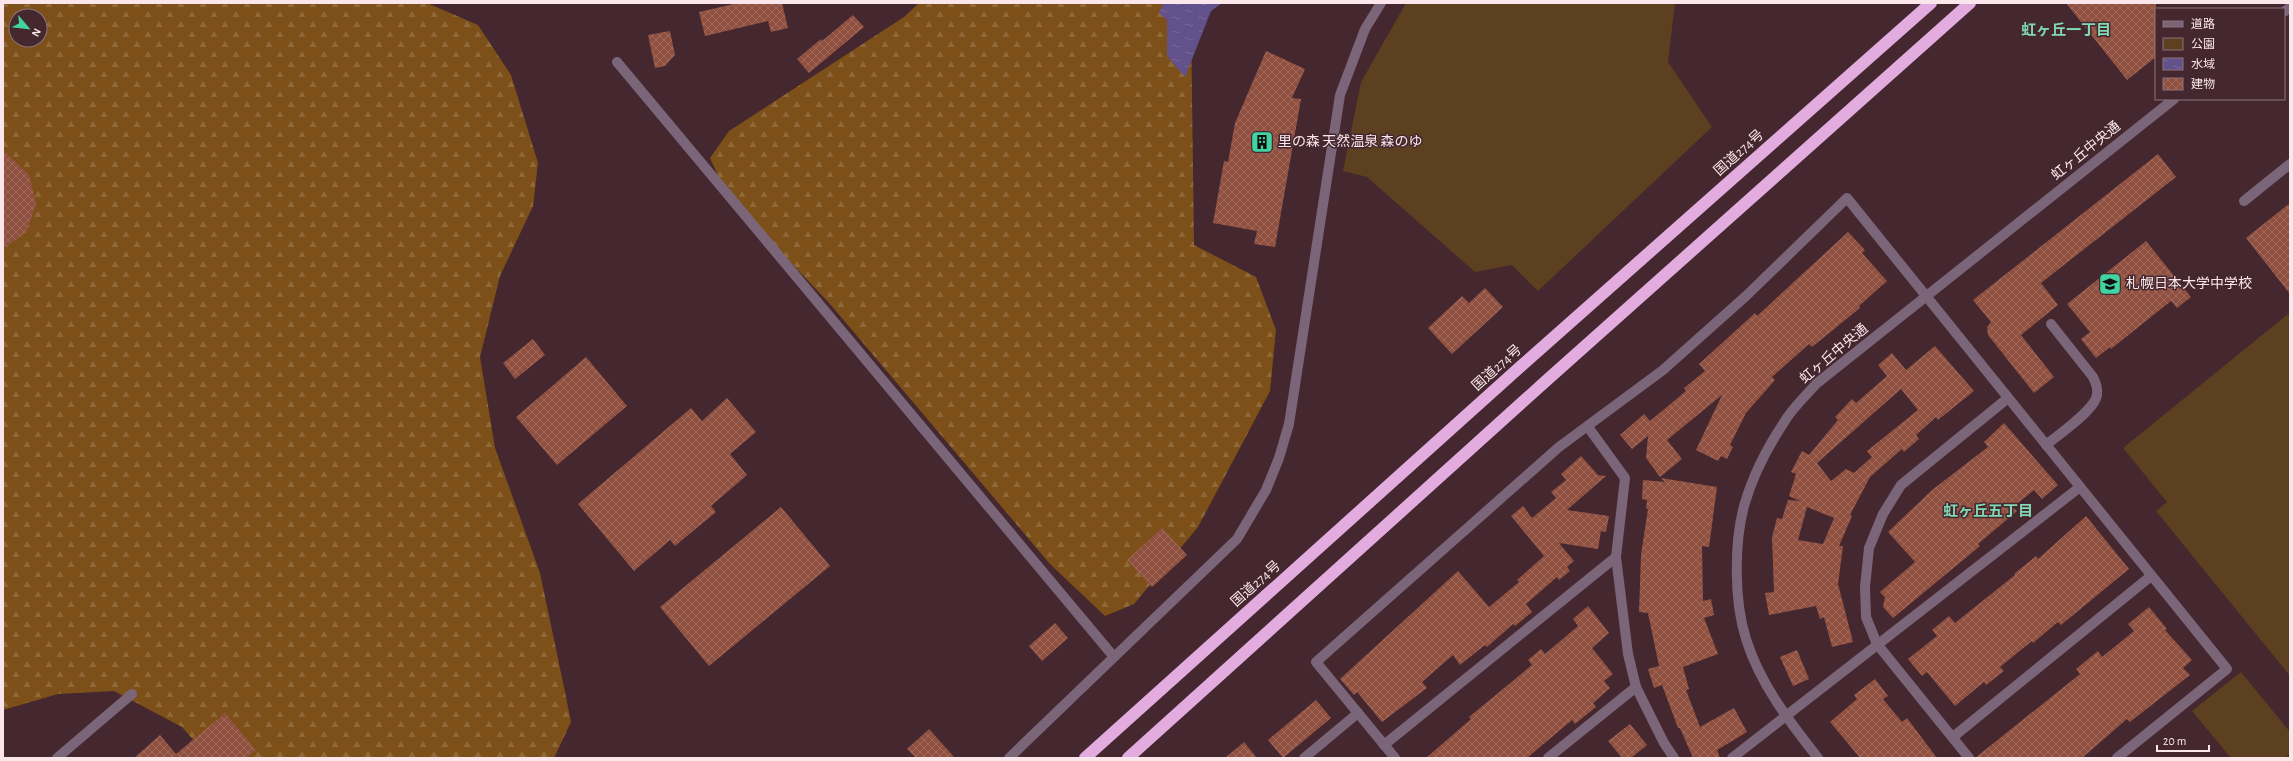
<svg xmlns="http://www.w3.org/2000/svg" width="2293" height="761" font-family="'Alegreya Sans','Noto Sans JP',sans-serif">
<defs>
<pattern id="forest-firs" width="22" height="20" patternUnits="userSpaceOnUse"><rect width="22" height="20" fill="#7c5018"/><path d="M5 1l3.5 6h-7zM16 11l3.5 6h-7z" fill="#90693a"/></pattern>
<pattern id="water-ripples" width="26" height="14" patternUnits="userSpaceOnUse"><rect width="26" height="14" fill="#62518a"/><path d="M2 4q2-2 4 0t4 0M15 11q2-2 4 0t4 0" fill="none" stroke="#796a9b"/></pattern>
<pattern id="building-cross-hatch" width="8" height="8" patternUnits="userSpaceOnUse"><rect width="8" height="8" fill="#905040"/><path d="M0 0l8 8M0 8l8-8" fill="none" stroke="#a0695c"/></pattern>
</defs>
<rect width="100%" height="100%" fill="#44272f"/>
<g fill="#5d401f">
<polygon points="1406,3 1675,3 1668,62 1712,127 1538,291 1512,265 1475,272 1367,177 1343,171 1361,82"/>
<polygon points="2288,314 2290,317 2290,676 2156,511 2167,502 2123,448"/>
<polygon points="2241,672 2290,732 2290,754 2285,758 2231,758 2192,711"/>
</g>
<g fill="url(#forest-firs)" fill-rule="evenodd">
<path d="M3 3H427L478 25 511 75 538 163 533 206 500 276 480 357 495 448 540 573 565 692 571 722 554 758H209L182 727 114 691 58 694 3 710ZM16 16H40V40H16Z"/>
<polygon points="919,3 1185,3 1191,23 1194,245 1256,277 1276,330 1270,391 1198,527 1134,604 1105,616 1050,564 830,304 727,195 710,158 729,131 904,17"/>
</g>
<polygon fill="url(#water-ripples)" points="1163,3 1222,3 1211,11 1185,77 1167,56 1167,20 1159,13"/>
<g fill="url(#building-cross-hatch)" fill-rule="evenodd">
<polygon points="738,3 782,3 788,28 771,32 768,21 705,36 699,12"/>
<polygon points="2066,3 2156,3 2156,57 2127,80"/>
<polygon points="853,15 864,27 809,73 797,59 821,39 822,41"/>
<polygon points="670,31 675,55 665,66 655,68 648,35"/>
<polygon points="1266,51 1305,69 1292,98 1301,99 1275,247 1254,244 1257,231 1213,223 1224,161 1228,162 1235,123"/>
<polygon points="3,150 29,175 36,204 26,232 3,249"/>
<polygon points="2158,154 2176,177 2041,283 2058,305 2021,335 2054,377 2034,393 1988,335 1987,327 1991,322 1973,300"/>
<polygon points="2290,203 2290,294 2246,238"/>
<polygon points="1848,232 1865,250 1862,253 1887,281 1859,306 1860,308 1812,347 1809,344 1772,377 1775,380 1746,413 1730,445 1733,447 1727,459 1721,456 1718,461 1696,450 1722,395 1667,440 1682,459 1660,477 1646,458 1648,436 1632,449 1620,435 1644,414 1650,421 1686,391 1684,388 1705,371 1699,364 1755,313 1757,316"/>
<polygon points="2146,241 2191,297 2177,308 2171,301 2111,349 2110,347 2096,358 2081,339 2090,332 2067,304"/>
<polygon points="1485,288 1503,307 1452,354 1428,328 1462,296 1469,303"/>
<polygon points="533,339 545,355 515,379 503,363"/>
<path d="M1935 346 1974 391 1938 420 1936 417 1916 435 1919 439 1904 452 1902 449 1870 477 1850 515 1852 516 1839 546H1843L1838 584 1853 642 1832 647 1824 617 1820 619 1816 606 1769 615 1765 593 1774 592 1772 537 1777 518 1782 519 1788 500 1800 501 1789 496 1796 474 1791 472 1802 451 1809 455 1838 420 1835 417 1852 399 1856 403 1887 376 1878 365 1892 353 1906 370ZM1901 389 1918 410 1867 451 1872 457 1854 473 1846 469 1831 481 1817 463ZM1807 507 1834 518 1823 544 1798 540Z"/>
<polygon points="586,357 627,406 557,465 516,417"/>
<polygon points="727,398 756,432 730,454 747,475 711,506 716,512 675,546 670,540 634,571 578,504 691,408 702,421"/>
<polygon points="2004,423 2058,485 2042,499 2034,490 2013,507 2017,511 1978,544 1980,546 1893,618 1883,607 1885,597 1880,592 1915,562 1888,532 1932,490 1988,447 1984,442"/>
<polygon points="1581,456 1598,475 1606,476 1567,510 1609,516 1606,532 1601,531 1598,549 1559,543 1574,561 1567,567 1570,571 1559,580 1557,577 1526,604 1532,612 1515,626 1513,624 1487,647 1485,645 1460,665 1453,655 1422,682 1427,688 1382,722 1357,692 1354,695 1340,679 1458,571 1489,607 1519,582 1517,580 1544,556 1511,516 1523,506 1532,518 1556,498 1551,492 1566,480 1561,474"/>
<polygon points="1661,478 1717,487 1709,547 1702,546 1703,601 1711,599 1714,615 1704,618 1718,654 1683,667 1689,689 1686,690 1700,727 1734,708 1747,732 1717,750 1720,758 1693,758 1680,728 1678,728 1662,685 1654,688 1648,669 1659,666 1648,613 1639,612 1641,555 1648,509 1646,509 1647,500 1642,499 1643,480 1665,482"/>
<polygon points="781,507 830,566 709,666 660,607"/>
<polygon points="2086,516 2129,569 2061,625 2058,622 2033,643 2032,641 2000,667 2004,671 1986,685 1984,682 1955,706 1927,672 1922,676 1908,659 1937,636 1932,630 1949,616 1955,623 2015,575 2014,574 2036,556 2038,559"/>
<polygon points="1162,528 1187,555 1152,587 1127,560"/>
<polygon points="1588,606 1609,633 1592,648 1613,674 1604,681 1610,688 1593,703 1596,707 1575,724 1572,720 1527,758 1426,758 1471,719 1469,717 1532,665 1528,660 1541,649 1545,654 1578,626 1573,619"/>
<polygon points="2149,607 2167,629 2165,630 2192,660 2183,668 2190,675 2130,722 2127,719 2082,758 1975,758 2080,674 2076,669 2098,651 2102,657 2134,631 2128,624"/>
<polygon points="1055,623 1068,638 1042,661 1029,646"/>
<polygon points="1797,650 1809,679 1793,686 1780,657"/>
<polygon points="1875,679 1888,696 1883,699 1902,722 1907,718 1937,758 1860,758 1830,722 1857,699 1854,695"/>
<polygon points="1316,700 1331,718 1283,758 1268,740"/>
<polygon points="225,713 256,750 246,758 134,758 160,735 176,754"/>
<polygon points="1630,724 1647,745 1631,758 1622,758 1608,741"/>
<polygon points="929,729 955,758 916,758 907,749"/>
<polygon points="1244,742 1257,758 1225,758"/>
</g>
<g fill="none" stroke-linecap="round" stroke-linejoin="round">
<g stroke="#7b6579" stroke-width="10">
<polyline points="2284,12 2290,7"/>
<polyline points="617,62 1114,657"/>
<polyline points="2244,201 2290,164"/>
<polyline points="1588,427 1625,478 1616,557 1628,654 1636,687 1664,743 1674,758"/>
<path d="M2046 445C2058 435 2095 410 2097 395 2098 388 2096 384 2093 377L2051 324"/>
<polyline points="1953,737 2151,576"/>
<polyline points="1384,745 1616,557"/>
<polyline points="57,758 132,694"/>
<polyline points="1009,758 1237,539 1266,490 1279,458 1289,424 1340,95 1365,29 1381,3"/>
<polyline points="1304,758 1358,713"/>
<polyline points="1395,758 1316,662 1559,447 1663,370 1746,296 1847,198 2227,669 2117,758"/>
<polyline points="1548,758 1636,687"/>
<polyline points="1732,758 2080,487"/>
<path d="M1818 758C1789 721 1760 684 1746 639 1734 601 1734 544 1744 506 1752 478 1767 448 1783 424 1791 409 1805 397 1816 384L2174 99"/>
<polyline points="1969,758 1877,644 1866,617 1865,587 1869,548 1883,514 1901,485 2008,398"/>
</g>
<g stroke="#e2acde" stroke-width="12">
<polyline points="1085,758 1520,367 1931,3"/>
<polyline points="1128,758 1547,380 1970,3"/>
</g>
</g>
<defs>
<g id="building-square" transform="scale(1.15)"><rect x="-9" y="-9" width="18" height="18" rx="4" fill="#41d4a1" stroke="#44272f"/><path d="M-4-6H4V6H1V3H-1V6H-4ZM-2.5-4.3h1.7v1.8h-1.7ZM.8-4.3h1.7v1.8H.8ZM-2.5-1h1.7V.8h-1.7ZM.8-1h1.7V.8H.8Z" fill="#111"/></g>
<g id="school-square" transform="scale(1.15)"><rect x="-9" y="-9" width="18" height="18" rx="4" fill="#41d4a1" stroke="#44272f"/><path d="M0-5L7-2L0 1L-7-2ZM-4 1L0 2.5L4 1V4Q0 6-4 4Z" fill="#111"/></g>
</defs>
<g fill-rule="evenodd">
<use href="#building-square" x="1262" y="142"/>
<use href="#school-square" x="2110" y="284"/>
</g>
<g text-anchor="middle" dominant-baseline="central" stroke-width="3" stroke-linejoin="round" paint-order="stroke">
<g font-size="14" fill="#fbe7eb" stroke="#44272f" text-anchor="start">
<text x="1278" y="142">里の森 天然温泉 森のゆ</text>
<text x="2126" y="284">札幌日本大学中学校</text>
</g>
<g font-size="14" fill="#fbe7eb" stroke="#44272f">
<text transform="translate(2086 151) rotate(-39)">虹ヶ丘中央通</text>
<text transform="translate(1739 153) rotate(-42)">国道274号</text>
<text transform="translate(1834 354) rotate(-40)">虹ヶ丘中央通</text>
<text transform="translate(1497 368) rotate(-42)">国道274号</text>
<text transform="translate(1256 584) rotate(-42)">国道274号</text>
</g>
<g font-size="15" font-weight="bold" fill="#81d8b4" stroke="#44272f">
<text x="2066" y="30">虹ヶ丘一丁目</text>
<text x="1988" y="511">虹ヶ丘五丁目</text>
</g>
</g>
<rect width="2293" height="761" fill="none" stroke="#fbe7eb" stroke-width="8"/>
<rect x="2155" y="8" width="130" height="92" fill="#44272f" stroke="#8d747a"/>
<rect x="2163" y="21" width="20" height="6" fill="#7b6579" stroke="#8d747a"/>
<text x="2191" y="28" font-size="12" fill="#fbe7eb">道路</text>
<rect x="2163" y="38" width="20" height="12" fill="#5d401f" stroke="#8d747a"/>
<text x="2191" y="48" font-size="12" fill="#fbe7eb">公園</text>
<rect x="2163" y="58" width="20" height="12" fill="url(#water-ripples)" stroke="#8d747a"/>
<text x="2191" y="68" font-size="12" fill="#fbe7eb">水域</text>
<rect x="2163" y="78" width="20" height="12" fill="url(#building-cross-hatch)" stroke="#8d747a"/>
<text x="2191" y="88" font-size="12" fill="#fbe7eb">建物</text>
<g transform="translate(28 28) rotate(118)"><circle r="19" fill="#44272f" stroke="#8d747a"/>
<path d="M0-3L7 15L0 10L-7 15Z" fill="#41d4a1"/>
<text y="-6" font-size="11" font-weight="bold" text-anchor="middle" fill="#fbe7eb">N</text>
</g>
<path d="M2157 745v6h52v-6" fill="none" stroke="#fbe7eb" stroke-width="2"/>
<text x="2163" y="745" font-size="12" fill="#fbe7eb" stroke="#44272f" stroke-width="3" paint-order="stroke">20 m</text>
</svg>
